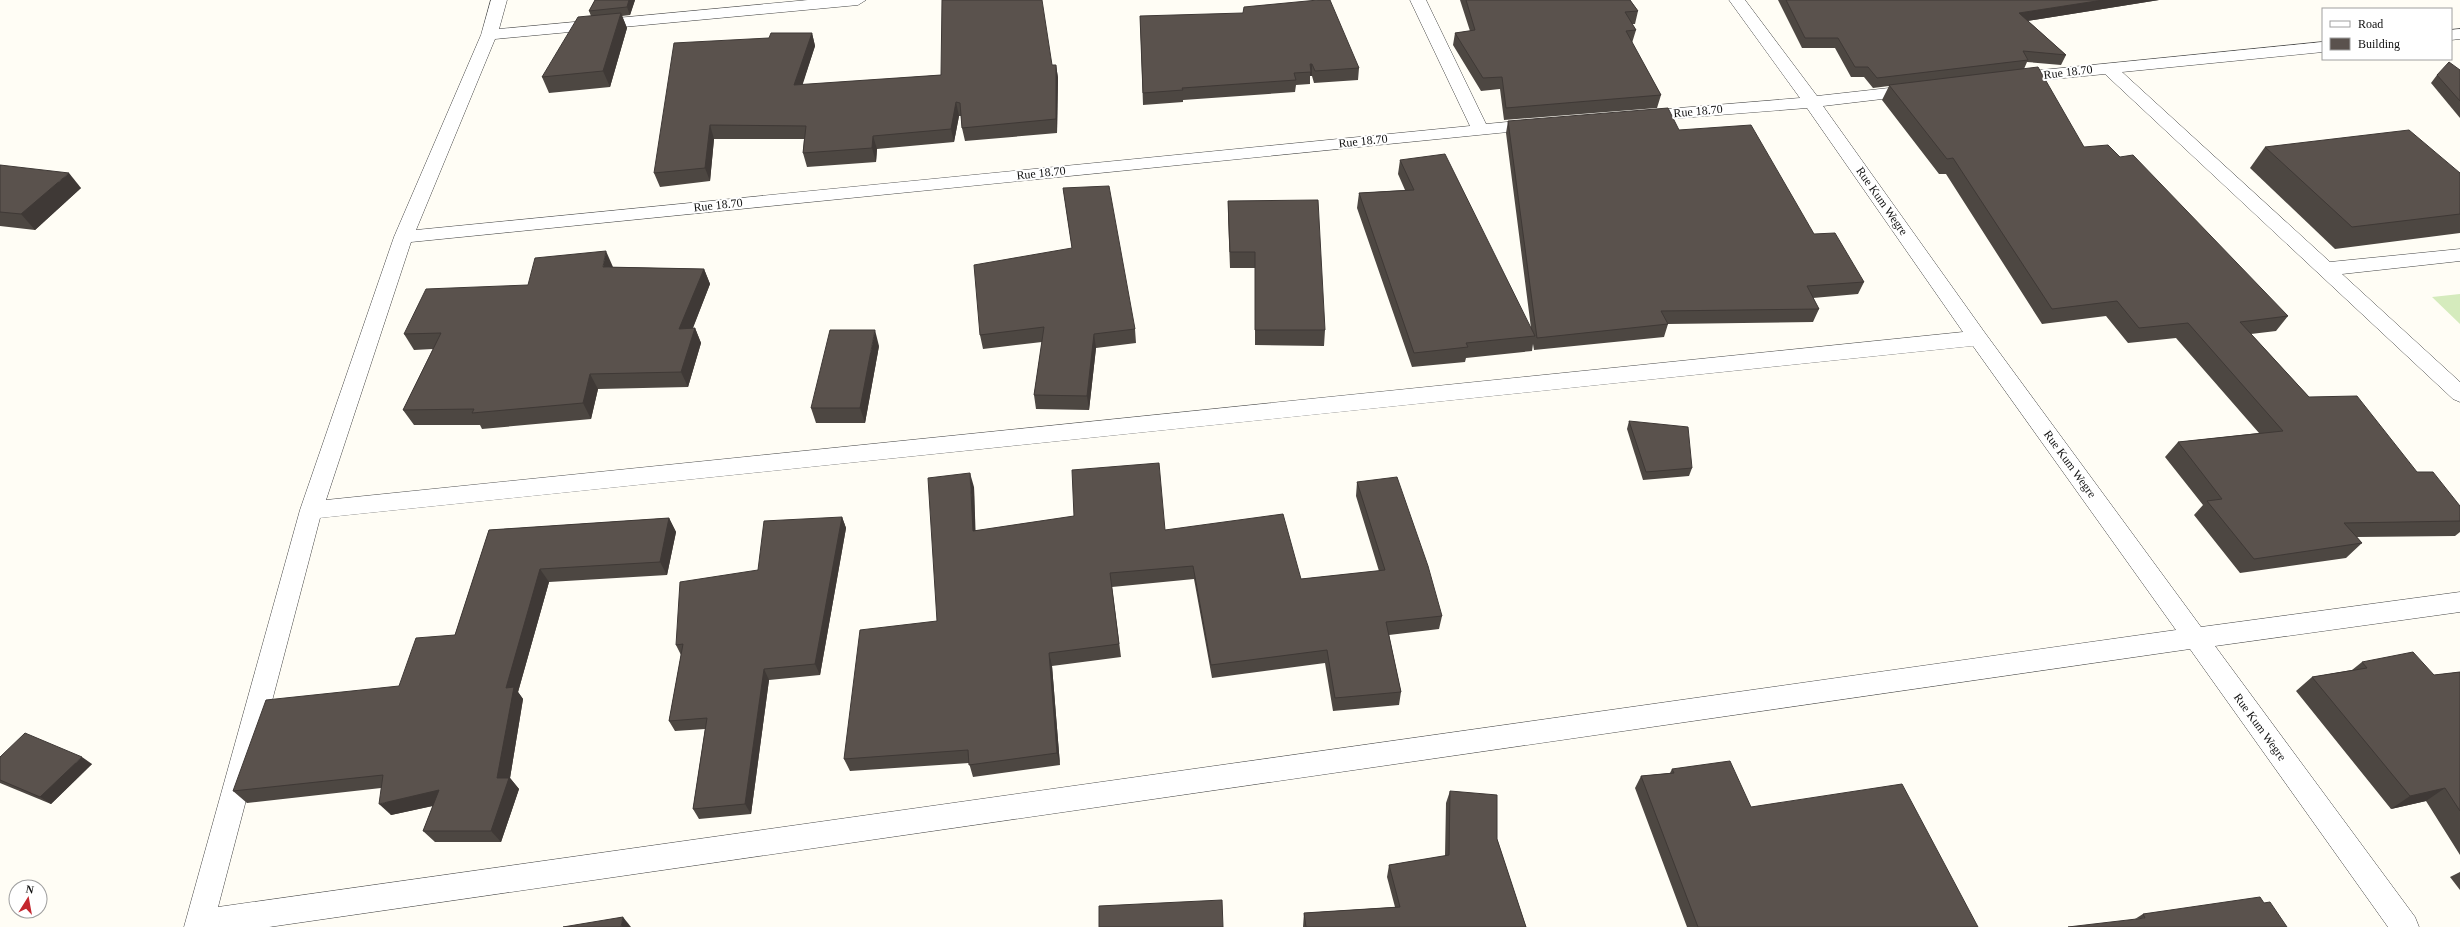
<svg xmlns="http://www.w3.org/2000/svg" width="2460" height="927" font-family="Georgia,serif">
<rect width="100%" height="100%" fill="#fffdf5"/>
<polygon fill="#d5ebbd" points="2460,294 2460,324 2432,297"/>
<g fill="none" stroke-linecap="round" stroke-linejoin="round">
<g stroke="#444" stroke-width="1">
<g id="minor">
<path d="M491 0H507L499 29 808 0H866L858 5 495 39 416 230 1470 126 1410 0H1426L1486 124 1538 119 1544 120 1547 124 1544 128 1538 129 411 242 326 500 1963 332 1807 108 1642 121 1636 120 1633 116 1636 112 1642 111 1800 98 1729 0H1745L1817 96 1916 85 1922 86 1924 90 1922 94 1916 95 1823 106 1985 333 2201 627 2460 592V612L2215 646 2415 917 2419 927H2388L2190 649 269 927H184L300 510 394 237 481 35ZM1973 346 2176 630 218 907 320 518Z"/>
<polygon points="2460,29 2460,39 2451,40 2451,30"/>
<polygon points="2323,42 2323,52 2122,72 2330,262 2460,249 2460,261 2342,274 2460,382 2460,402 2453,399 2105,74 2012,83 2006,82 2004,78 2006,74 2012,73"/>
</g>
</g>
<use href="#minor" fill="#fff" fill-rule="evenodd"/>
</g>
<g fill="#4d4742">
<polygon points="595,0 635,0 630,15 622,16 627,28 610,87 549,93 542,77 591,16 589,11"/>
<polygon points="1460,0 1630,0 1638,11 1635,24 1632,24 1636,30 1632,43 1661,95 1657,108 1504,120 1500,89 1481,91 1453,45 1455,33 1470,31"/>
<polygon points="1778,0 2159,0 2028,21 2066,55 2061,65 2027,62 2024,69 2084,147 2120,157 2288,316 2276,331 2251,334 2309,397 2417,472 2460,506 2460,532 2455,536 2357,537 2362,543 2346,558 2240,573 2194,515 2203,505 2165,457 2178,442 2259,433 2176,338 2128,343 2106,316 2042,324 1946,174 1939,174 1882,100 1889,86 1873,88 1864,77 1851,77 1835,48 1802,48"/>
<polygon points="1140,16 1359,68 1358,80 1314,83 1312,76 1310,76 1310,84 1296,85 1295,92 1183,100 1183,102 1143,105"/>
<polygon points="812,33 815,46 802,85 941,75 1056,65 1058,78 1057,133 965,141 962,128 961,116 959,116 954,142 877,149 876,162 807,167 803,153 804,139 714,139 710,181 660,187 654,173 769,38"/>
<polygon points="2460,70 2460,118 2431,83 2437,75"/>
<polygon points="1508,121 1679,130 1814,234 1864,282 1858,294 1813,298 1819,309 1813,322 1668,324 1664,337 1534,350 1533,344 1532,351 1466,358 1465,362 1412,367 1357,208 1359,193 1405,190 1398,174 1400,160 1531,328 1506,133"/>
<polygon points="2265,147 2460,173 2460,233 2335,249 2250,168"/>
<polygon points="0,165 81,188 35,230 0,226"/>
<polygon points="1063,188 1135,329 1136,343 1096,348 1089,410 1036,409 1034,395 1042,342 983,349 980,335 1072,248"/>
<polygon points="1228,201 1325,330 1324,346 1255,345 1255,268 1230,268 1228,216"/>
<polygon points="613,267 704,269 710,284 693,328 695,328 701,343 688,387 598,389 591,419 482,429 480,425 414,425 403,410 433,349 414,350 404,334 528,285"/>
<polygon points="879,346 865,423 816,423 811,408"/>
<polygon points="1629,421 1692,468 1689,476 1643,480 1627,429"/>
<polygon points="1357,482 1442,616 1439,629 1389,635 1401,692 1399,705 1333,711 1325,663 1212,678 1194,579 1112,587 1121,657 1052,666 1060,765 973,777 969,763 850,771 844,759 937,621 974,487 975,530 1165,530 1301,579 1379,571 1356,496"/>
<polygon points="842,517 846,528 820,675 769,680 751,814 699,819 693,809 705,729 675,731 669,721 681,655 676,645 758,570"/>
<polygon points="669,518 676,532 667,575 549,582 518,692 523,699 510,778 519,789 501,842 435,842 423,831 433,806 391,815 381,788 247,803 233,791 399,686 455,635 489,530"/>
<polygon points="2362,662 2434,675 2460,672 2460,855 2426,801 2391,809 2296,691 2312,677 2352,670"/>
<polygon points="0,757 92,764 51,804 0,783"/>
<polygon points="1672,769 1751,807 1978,927 1687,927 1635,788 1641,776 1670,773"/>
<polygon points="1450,791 1497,839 1526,927 1303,927 1304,913 1395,907 1387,877 1389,865 1445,856 1446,803"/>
<polygon points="2460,872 2460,890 2450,877"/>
<polygon points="2264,903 2135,919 2143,914"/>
</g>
<g fill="#3f3936">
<polygon points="629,0 635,0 630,15 627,7"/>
<polygon points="2103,0 2159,0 2014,23 2019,13"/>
<polygon points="621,13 627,28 610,87 603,71"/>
<polygon points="812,33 815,46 798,99 794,85"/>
<rect x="1310" y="64" width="2" height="12"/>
<polygon points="1056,65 1058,78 1057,133 1056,119"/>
<polygon points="956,102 959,116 954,142 951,129"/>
<polygon points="710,125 714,139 710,181 705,168"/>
<polygon points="873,136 877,149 876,162 872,148"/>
<polygon points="69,173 81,188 35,230 21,214"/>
<polygon points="606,251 613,267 603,267"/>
<polygon points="704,269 710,284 686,345 679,329"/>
<polygon points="695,328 701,343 688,387 681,372"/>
<polygon points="875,330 879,346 865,423 860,408"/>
<polygon points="1094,334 1096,348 1089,410 1087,396"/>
<polygon points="590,374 598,389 591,419 583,403"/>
<polygon points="970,473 974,487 976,544 973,531"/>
<polygon points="842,517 846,528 820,675 815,664"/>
<polygon points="669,518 676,532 667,575 660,562"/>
<polygon points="540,569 549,582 518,692 523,699 510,778 519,789 501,842 491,831 497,778 506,688"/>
<polygon points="1049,653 1052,666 1060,765 1057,753"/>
<polygon points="764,669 769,680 751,814 745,804"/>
<polygon points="82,757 92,764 51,804 40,797"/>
<polygon points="2445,788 2426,801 2391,809 2410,796"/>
<polygon points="439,790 450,802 391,815 379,804"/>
<polygon points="623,917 631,927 621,927"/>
</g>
<g fill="#5a524d" stroke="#3f3936">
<polygon points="595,0 629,0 627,7 589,11"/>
<polygon points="942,0 1042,0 1052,65 1056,65 1056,119 962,128 960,103 956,102 951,129 873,136 872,148 803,153 806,126 710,125 705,168 654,173 674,43 769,38 771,33 812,33 794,85 941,75"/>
<polygon points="1318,0 1330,0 1359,68 1315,71 1312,64 1310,64 1311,72 1294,73 1296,80 1182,88 1183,90 1143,93 1140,16 1243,13 1244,7"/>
<polygon points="1466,0 1630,0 1638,11 1625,12 1636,30 1626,31 1661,95 1506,108 1502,77 1483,78 1455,33 1475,30"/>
<polygon points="1786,0 2103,0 2019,13 2066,55 2023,51 2028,60 1877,78 1868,67 1855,67 1838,38 1805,38"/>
<polygon points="621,13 603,71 542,77 578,17"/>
<polygon points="2449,62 2460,70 2460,101 2437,75"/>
<polygon points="2038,67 2084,147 2108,145 2120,157 2133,155 2288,316 2240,322 2309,397 2357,396 2417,472 2433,472 2460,506 2460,521 2344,523 2362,543 2254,559 2207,501 2222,499 2178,442 2283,431 2188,323 2139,328 2117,301 2052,309 1953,158 1947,159 1889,85"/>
<polygon points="1668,108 1679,130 1751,125 1814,234 1835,233 1864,282 1807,286 1819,309 1661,311 1668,324 1537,338 1508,121"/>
<polygon points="2409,130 2460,173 2460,214 2352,227 2265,147"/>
<polygon points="1445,154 1535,336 1466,343 1468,347 1414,353 1359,193 1414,190 1400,160"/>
<polygon points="0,165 69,173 21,214 0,212"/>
<polygon points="1109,186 1135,329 1094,334 1087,396 1034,395 1044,327 980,335 974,265 1072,248 1063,188"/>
<polygon points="1318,200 1325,330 1255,330 1255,252 1230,252 1228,201"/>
<polygon points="606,251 603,267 704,269 679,329 695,328 681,372 590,374 583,403 472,413 474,409 403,410 441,333 404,334 426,289 528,285 535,258"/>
<polygon points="830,330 875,330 860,408 811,408"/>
<polygon points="1629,421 1688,427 1692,468 1646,472"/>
<polygon points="1159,463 1165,530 1283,514 1301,579 1385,570 1357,482 1397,477 1428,566 1442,616 1386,622 1401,692 1335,698 1327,650 1211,665 1193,566 1110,573 1119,644 1049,653 1057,753 969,765 968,750 844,759 860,630 937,621 928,478 970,473 973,531 1074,516 1072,470"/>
<polygon points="842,517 815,664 764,669 745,804 693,809 707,718 669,721 683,644 676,645 680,582 758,570 764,521"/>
<polygon points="669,518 660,562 540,569 506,688 514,687 497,778 509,778 491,831 423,831 439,790 379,804 383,775 233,791 266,700 399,686 416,638 455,635 489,530"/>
<polygon points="2413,652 2434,675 2460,672 2460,811 2445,788 2410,796 2312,677 2367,668 2362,662"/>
<polygon points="25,733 82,757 40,797 0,780 0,757"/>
<polygon points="1730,761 1751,807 1902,784 1978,927 1698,927 1641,776 1674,773 1672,769"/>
<polygon points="1450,791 1497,795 1497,839 1526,927 1306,927 1304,913 1400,907 1389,865 1449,855"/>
<polygon points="2260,897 2264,903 2270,902 2287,927 2068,927 2145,918 2143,914"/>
<polygon points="1222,900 1223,927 1099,927 1099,906"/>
<polygon points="623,917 621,927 563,927"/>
</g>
<g text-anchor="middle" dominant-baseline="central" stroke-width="4" stroke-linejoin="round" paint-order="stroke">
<g font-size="12" fill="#111" stroke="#fff">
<text transform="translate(2068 72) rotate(-7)">Rue 18.70</text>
<text transform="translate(1698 111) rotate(-5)">Rue 18.70</text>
<text transform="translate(1363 141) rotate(-6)">Rue 18.70</text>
<text transform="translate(1041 173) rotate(-6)">Rue 18.70</text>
<text transform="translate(1882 201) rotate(55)">Rue Kum Wegre</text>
<text transform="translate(718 205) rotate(-6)">Rue 18.70</text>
<text transform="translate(2070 464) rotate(54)">Rue Kum Wegre</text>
<text transform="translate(2260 727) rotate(54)">Rue Kum Wegre</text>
</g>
</g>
<rect x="2322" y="8" width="130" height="52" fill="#ffffff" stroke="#a0a0a0"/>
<rect x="2330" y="21" width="20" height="6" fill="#ffffff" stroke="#a0a0a0"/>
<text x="2358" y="28" font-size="12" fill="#111111">Road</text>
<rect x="2330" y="38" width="20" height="12" fill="#5a524d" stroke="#a0a0a0"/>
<text x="2358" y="48" font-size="12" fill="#111111">Building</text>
<g transform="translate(28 899) rotate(11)"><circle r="19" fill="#ffffff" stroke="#a0a0a0"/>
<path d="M0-3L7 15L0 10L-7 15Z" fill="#c4262e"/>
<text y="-6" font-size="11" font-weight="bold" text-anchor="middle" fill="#111111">N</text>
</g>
</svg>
